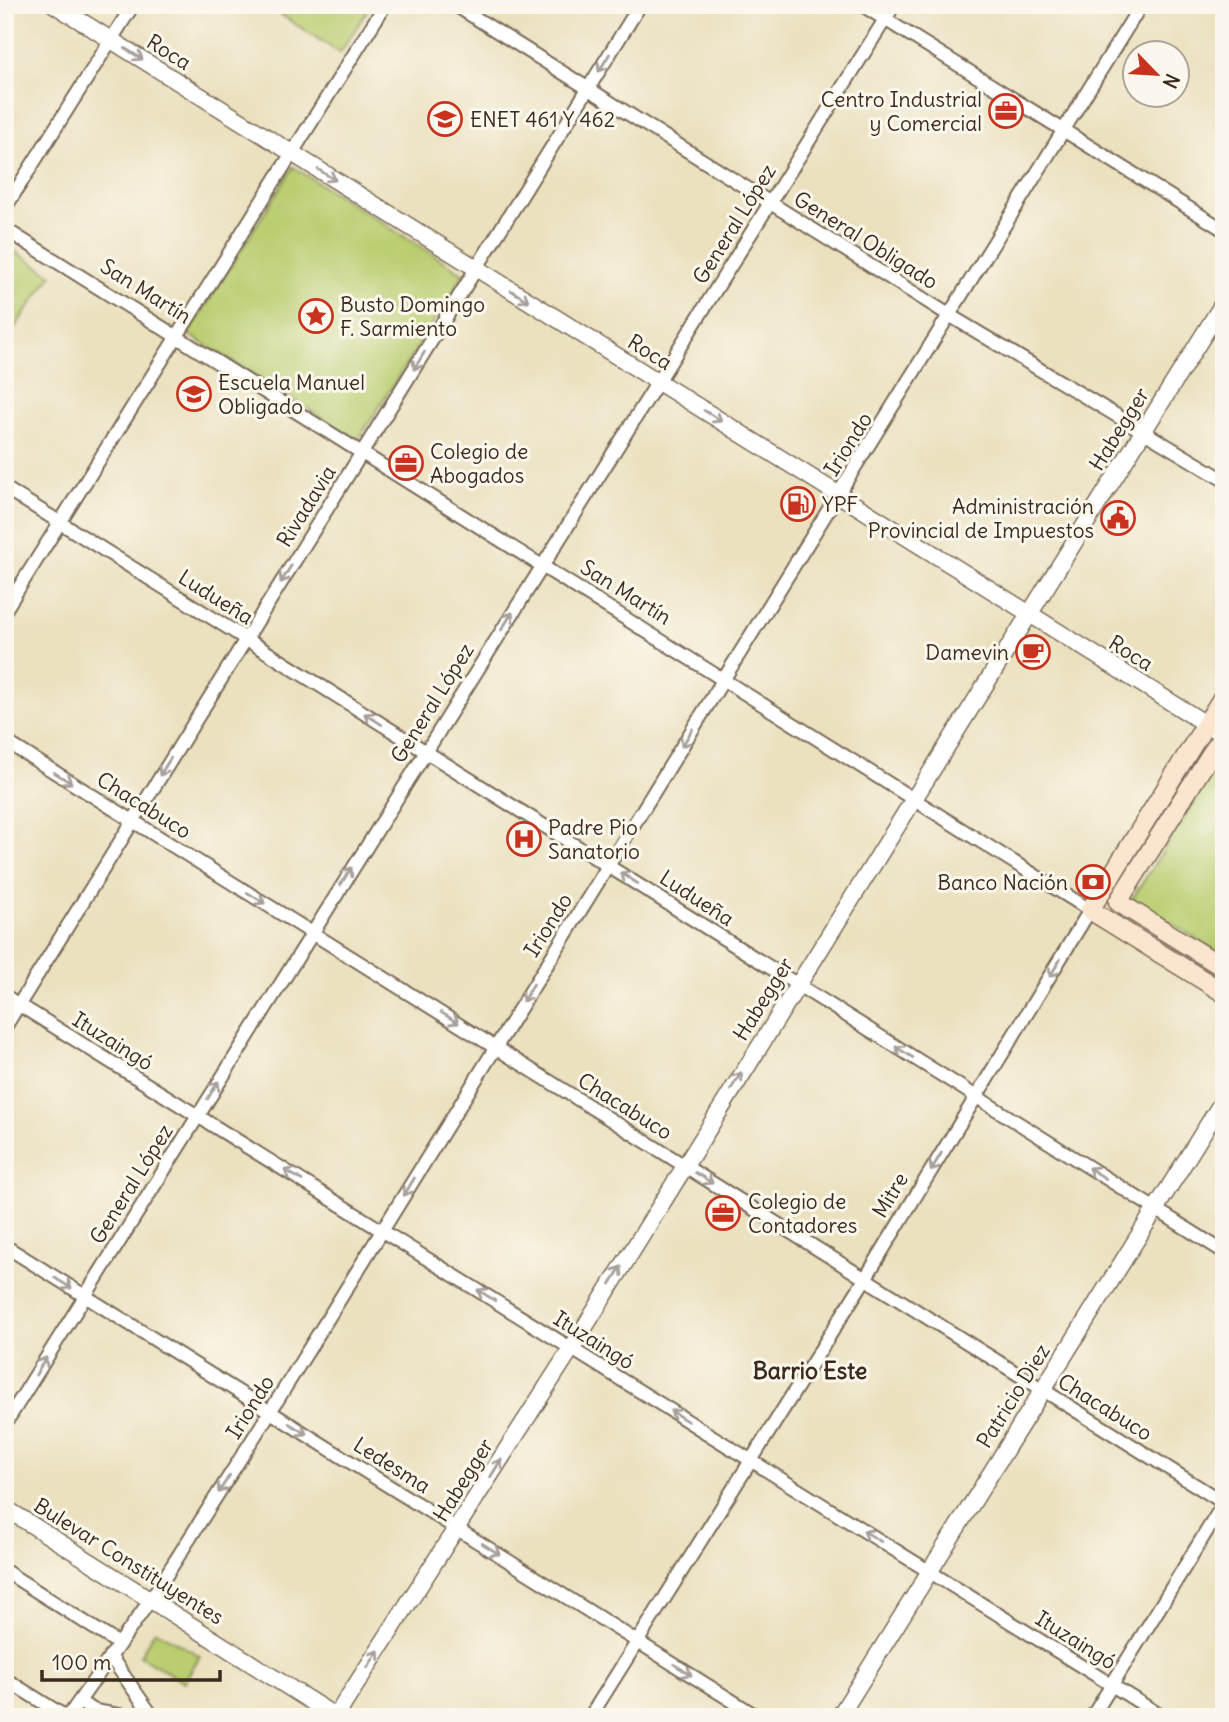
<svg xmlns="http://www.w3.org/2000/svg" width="1229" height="1722" font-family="Delius,sans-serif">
<rect width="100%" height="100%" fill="#fbf7ec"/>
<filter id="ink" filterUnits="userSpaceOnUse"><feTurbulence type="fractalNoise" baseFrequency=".0143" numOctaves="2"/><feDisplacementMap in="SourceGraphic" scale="14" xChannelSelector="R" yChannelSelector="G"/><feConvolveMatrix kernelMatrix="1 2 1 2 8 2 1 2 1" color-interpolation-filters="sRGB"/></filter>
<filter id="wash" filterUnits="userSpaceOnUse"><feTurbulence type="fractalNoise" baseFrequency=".00686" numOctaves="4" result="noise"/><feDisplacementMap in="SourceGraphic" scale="28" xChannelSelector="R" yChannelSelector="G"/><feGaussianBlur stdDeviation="1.57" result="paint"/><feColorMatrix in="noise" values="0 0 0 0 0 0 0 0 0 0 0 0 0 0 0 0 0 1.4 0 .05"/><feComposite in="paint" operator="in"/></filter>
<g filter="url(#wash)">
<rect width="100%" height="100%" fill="#ebe1bf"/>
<g fill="#bacd70" stroke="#7a7c47" stroke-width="2">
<polygon points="266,5 371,5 340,53"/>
<polygon points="293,167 464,274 358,440 188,334"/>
<polygon points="5,245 52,275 5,341"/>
<polygon points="1224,756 1224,956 1132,899"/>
<polygon points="155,1630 200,1656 184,1682 140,1656"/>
</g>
</g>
<g filter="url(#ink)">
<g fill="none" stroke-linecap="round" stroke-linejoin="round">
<g stroke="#796a56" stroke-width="16">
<g id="minor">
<polyline points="455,5 949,315 1224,480"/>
<polyline points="862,5 1224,230"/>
<polyline points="5,208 133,5"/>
<polyline points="5,229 1090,910 865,1279 590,1717"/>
<polyline points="5,488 1224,1252"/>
<polyline points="5,610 385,5"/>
<polyline points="5,741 1224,1503"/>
<polyline points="5,996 1163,1717"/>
<polyline points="5,1027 640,5"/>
<polyline points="5,1246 758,1717"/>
<polyline points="5,1424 894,5"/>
<polyline points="5,1571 119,1644"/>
<polyline points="110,1656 153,1717"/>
<polyline points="5,1679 66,1717"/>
<polyline points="79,1702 95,1711 130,1717"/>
<polyline points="68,1717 151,1599 270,1412 1141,5"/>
<polyline points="1092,1717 1224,1503"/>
</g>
</g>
<g stroke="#796a56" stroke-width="19">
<g id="tertiary">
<polyline points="55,5 1217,731"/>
<polyline points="5,1508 336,1717"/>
<polyline points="336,1716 571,1349 1224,302"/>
<polyline points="839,1717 1224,1099"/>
</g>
</g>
<g stroke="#796a56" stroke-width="21">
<g id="secondary">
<polyline points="1224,695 1090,910 1224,993"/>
<polyline points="1224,733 1118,902 1224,968"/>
</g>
</g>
<use href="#minor" stroke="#fff" stroke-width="12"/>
<use href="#tertiary" stroke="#fff" stroke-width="16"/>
<use href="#secondary" stroke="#fce5cf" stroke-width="18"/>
</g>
<defs><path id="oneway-shaft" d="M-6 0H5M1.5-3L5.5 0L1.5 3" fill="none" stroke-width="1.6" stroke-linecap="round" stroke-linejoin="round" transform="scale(1.75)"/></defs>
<g stroke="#a79f9a">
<use href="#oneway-shaft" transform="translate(134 54) rotate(32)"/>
<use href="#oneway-shaft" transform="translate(604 63) rotate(122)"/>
<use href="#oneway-shaft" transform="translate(327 175) rotate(32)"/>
<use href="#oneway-shaft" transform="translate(520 296) rotate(32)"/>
<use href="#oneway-shaft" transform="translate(419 361) rotate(122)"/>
<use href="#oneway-shaft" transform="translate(713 416) rotate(32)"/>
<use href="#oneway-shaft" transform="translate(286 574) rotate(122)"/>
<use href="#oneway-shaft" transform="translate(507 621) rotate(-58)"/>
<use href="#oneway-shaft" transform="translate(373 719) rotate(-148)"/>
<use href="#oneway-shaft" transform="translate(687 738) rotate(122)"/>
<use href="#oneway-shaft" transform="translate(165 767) rotate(122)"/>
<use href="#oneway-shaft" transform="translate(63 778) rotate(32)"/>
<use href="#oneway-shaft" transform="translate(346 876) rotate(-58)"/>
<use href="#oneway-shaft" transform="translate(629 878) rotate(-147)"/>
<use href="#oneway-shaft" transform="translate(256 898) rotate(32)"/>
<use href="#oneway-shaft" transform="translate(1055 968) rotate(121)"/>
<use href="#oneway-shaft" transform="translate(528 993) rotate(122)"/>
<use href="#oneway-shaft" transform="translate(450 1018) rotate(32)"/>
<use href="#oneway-shaft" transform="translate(904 1052) rotate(-148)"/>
<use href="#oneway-shaft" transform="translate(736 1081) rotate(-58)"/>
<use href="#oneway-shaft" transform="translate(213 1090) rotate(-58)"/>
<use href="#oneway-shaft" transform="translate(936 1162) rotate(121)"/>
<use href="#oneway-shaft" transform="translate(1097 1173) rotate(-148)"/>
<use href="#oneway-shaft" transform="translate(293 1175) rotate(-149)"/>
<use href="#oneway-shaft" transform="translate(704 1178) rotate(32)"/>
<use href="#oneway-shaft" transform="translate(409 1187) rotate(121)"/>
<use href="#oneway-shaft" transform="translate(616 1275) rotate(-58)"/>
<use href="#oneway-shaft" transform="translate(63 1283) rotate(32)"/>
<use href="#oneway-shaft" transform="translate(486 1295) rotate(-148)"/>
<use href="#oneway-shaft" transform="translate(41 1366) rotate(-59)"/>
<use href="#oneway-shaft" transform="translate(679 1416) rotate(-148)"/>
<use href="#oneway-shaft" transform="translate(298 1429) rotate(32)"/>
<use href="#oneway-shaft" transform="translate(496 1468) rotate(-58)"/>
<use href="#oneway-shaft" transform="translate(224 1484) rotate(123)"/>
<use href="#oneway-shaft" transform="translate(872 1536) rotate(-148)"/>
<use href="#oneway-shaft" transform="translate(491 1549) rotate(32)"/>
<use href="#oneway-shaft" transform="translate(373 1659) rotate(-57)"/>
<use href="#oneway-shaft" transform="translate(683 1670) rotate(32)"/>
</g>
</g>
<defs>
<g id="office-ring" transform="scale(1.75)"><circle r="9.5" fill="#fbf7ec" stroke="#c8321e" stroke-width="1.5"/><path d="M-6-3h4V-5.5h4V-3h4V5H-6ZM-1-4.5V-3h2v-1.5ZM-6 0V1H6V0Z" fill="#c8321e"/></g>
<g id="school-ring" transform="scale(1.75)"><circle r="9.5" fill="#fbf7ec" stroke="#c8321e" stroke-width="1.5"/><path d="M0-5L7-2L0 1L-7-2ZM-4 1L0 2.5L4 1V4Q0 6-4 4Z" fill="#c8321e"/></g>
<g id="sight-ring" transform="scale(1.75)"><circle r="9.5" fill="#fbf7ec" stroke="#c8321e" stroke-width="1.5"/><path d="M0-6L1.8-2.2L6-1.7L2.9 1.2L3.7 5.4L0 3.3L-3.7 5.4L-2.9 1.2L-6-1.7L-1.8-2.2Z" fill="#c8321e"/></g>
<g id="fuel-ring" transform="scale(1.75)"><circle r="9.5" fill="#fbf7ec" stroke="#c8321e" stroke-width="1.5"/><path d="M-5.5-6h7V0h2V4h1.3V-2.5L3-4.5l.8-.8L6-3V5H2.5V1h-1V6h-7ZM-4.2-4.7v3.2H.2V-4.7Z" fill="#c8321e"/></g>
<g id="civic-ring" transform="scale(1.75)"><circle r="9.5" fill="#fbf7ec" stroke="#c8321e" stroke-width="1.5"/><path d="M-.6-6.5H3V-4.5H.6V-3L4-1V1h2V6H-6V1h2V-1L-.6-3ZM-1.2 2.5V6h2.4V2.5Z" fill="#c8321e"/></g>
<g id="cafe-ring" transform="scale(1.75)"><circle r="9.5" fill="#fbf7ec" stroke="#c8321e" stroke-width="1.5"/><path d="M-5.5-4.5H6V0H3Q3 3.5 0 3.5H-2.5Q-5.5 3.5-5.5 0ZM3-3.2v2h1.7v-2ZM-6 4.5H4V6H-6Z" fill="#c8321e"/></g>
<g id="hospital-ring" transform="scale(1.75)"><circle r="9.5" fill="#fbf7ec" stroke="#c8321e" stroke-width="1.5"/><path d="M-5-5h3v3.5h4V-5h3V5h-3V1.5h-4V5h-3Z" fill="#c8321e"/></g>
<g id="bank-ring" transform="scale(1.75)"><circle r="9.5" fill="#fbf7ec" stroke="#c8321e" stroke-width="1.5"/><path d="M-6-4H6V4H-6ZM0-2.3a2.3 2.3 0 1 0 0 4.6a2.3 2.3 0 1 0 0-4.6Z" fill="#c8321e"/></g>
</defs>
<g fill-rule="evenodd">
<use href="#office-ring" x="1006" y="111"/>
<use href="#school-ring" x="445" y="119"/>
<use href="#sight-ring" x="316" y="316"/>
<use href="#school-ring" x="194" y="394"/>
<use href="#office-ring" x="406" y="463"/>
<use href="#fuel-ring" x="798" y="504"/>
<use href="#civic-ring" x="1118" y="518"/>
<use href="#cafe-ring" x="1033" y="652"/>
<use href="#hospital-ring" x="524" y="839"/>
<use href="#bank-ring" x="1093" y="882"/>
<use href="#office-ring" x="723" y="1213"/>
</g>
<g text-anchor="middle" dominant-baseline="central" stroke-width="6" stroke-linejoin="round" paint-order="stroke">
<g font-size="21" fill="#3b2a1e" stroke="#fbf7ec">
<text transform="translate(169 52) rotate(32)">Roca</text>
<text transform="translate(734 224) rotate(-58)">General López</text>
<text transform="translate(866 240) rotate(32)">General Obligado</text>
<text transform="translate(146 291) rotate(32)">San Martín</text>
<text transform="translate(650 352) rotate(32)">Roca</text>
<text transform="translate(1119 429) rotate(-58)">Habegger</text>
<text transform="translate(848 444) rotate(-58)">Iriondo</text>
<text transform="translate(306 506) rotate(-58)">Rivadavia</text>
<text transform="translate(626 592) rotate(32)">San Martín</text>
<text transform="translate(216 597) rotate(32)">Ludueña</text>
<text transform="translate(1131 653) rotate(32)">Roca</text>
<text transform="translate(432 703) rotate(-58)">General López</text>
<text transform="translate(144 805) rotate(32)">Chacabuco</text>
<text transform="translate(697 898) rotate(33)">Ludueña</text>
<text transform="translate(548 925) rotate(-58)">Iriondo</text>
<text transform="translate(763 999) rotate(-58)">Habegger</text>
<text transform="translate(113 1041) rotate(32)">Ituzaingó</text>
<text transform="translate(625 1106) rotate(32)">Chacabuco</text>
<text transform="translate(131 1184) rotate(-58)">General López</text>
<text transform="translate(890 1195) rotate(-59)">Mitre</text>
<text transform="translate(594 1340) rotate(32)">Ituzaingó</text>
<text transform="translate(1013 1396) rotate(-58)">Patricio Diez</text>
<text transform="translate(250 1407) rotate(-58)">Iriondo</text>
<text transform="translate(1105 1407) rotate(32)">Chacabuco</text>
<text transform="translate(392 1465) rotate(32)">Ledesma</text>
<text transform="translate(463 1480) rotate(-58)">Habegger</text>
<text transform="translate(129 1561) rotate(32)">Bulevar Constituyentes</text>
<text transform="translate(1076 1640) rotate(32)">Ituzaingó</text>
</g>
<g font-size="21" fill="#3b2a1e" stroke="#fbf7ec" text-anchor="start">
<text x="982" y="99" text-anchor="end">Centro Industrial<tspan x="982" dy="24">y Comercial</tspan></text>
<text x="470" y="119">ENET 461 Y 462</text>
<text x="340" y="304">Busto Domingo<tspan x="340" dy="24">F. Sarmiento</tspan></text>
<text x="218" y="382">Escuela Manuel<tspan x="218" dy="24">Obligado</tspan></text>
<text x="430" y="451">Colegio de<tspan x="430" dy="24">Abogados</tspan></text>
<text x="822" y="504">YPF</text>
<text x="1094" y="506" text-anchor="end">Administración<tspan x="1094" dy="24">Provincial de Impuestos</tspan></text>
<text x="1009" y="652" text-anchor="end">Damevin</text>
<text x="548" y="827">Padre Pio<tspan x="548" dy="24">Sanatorio</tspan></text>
<text x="1068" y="882" text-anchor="end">Banco Nación</text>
<text x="748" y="1201">Colegio de<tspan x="748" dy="24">Contadores</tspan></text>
</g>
<g font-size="23" font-weight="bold" fill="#3b2a1e" stroke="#fbf7ec">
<text x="810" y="1370">Barrio Este</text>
</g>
</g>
<rect width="1229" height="1722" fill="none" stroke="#fbf7ec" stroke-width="28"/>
<g transform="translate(1156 74) rotate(115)"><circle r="33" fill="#fbf7ec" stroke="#aea59a" stroke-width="2"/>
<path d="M0-5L12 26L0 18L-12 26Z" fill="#c8321e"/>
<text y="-10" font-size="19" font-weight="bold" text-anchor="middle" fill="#3b2a1e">N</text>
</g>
<path d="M42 1670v10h178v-10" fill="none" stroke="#3b2a1e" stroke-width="3.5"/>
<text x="52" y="1670" font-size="21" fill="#3b2a1e" stroke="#fbf7ec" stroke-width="5" paint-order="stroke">100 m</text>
</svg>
